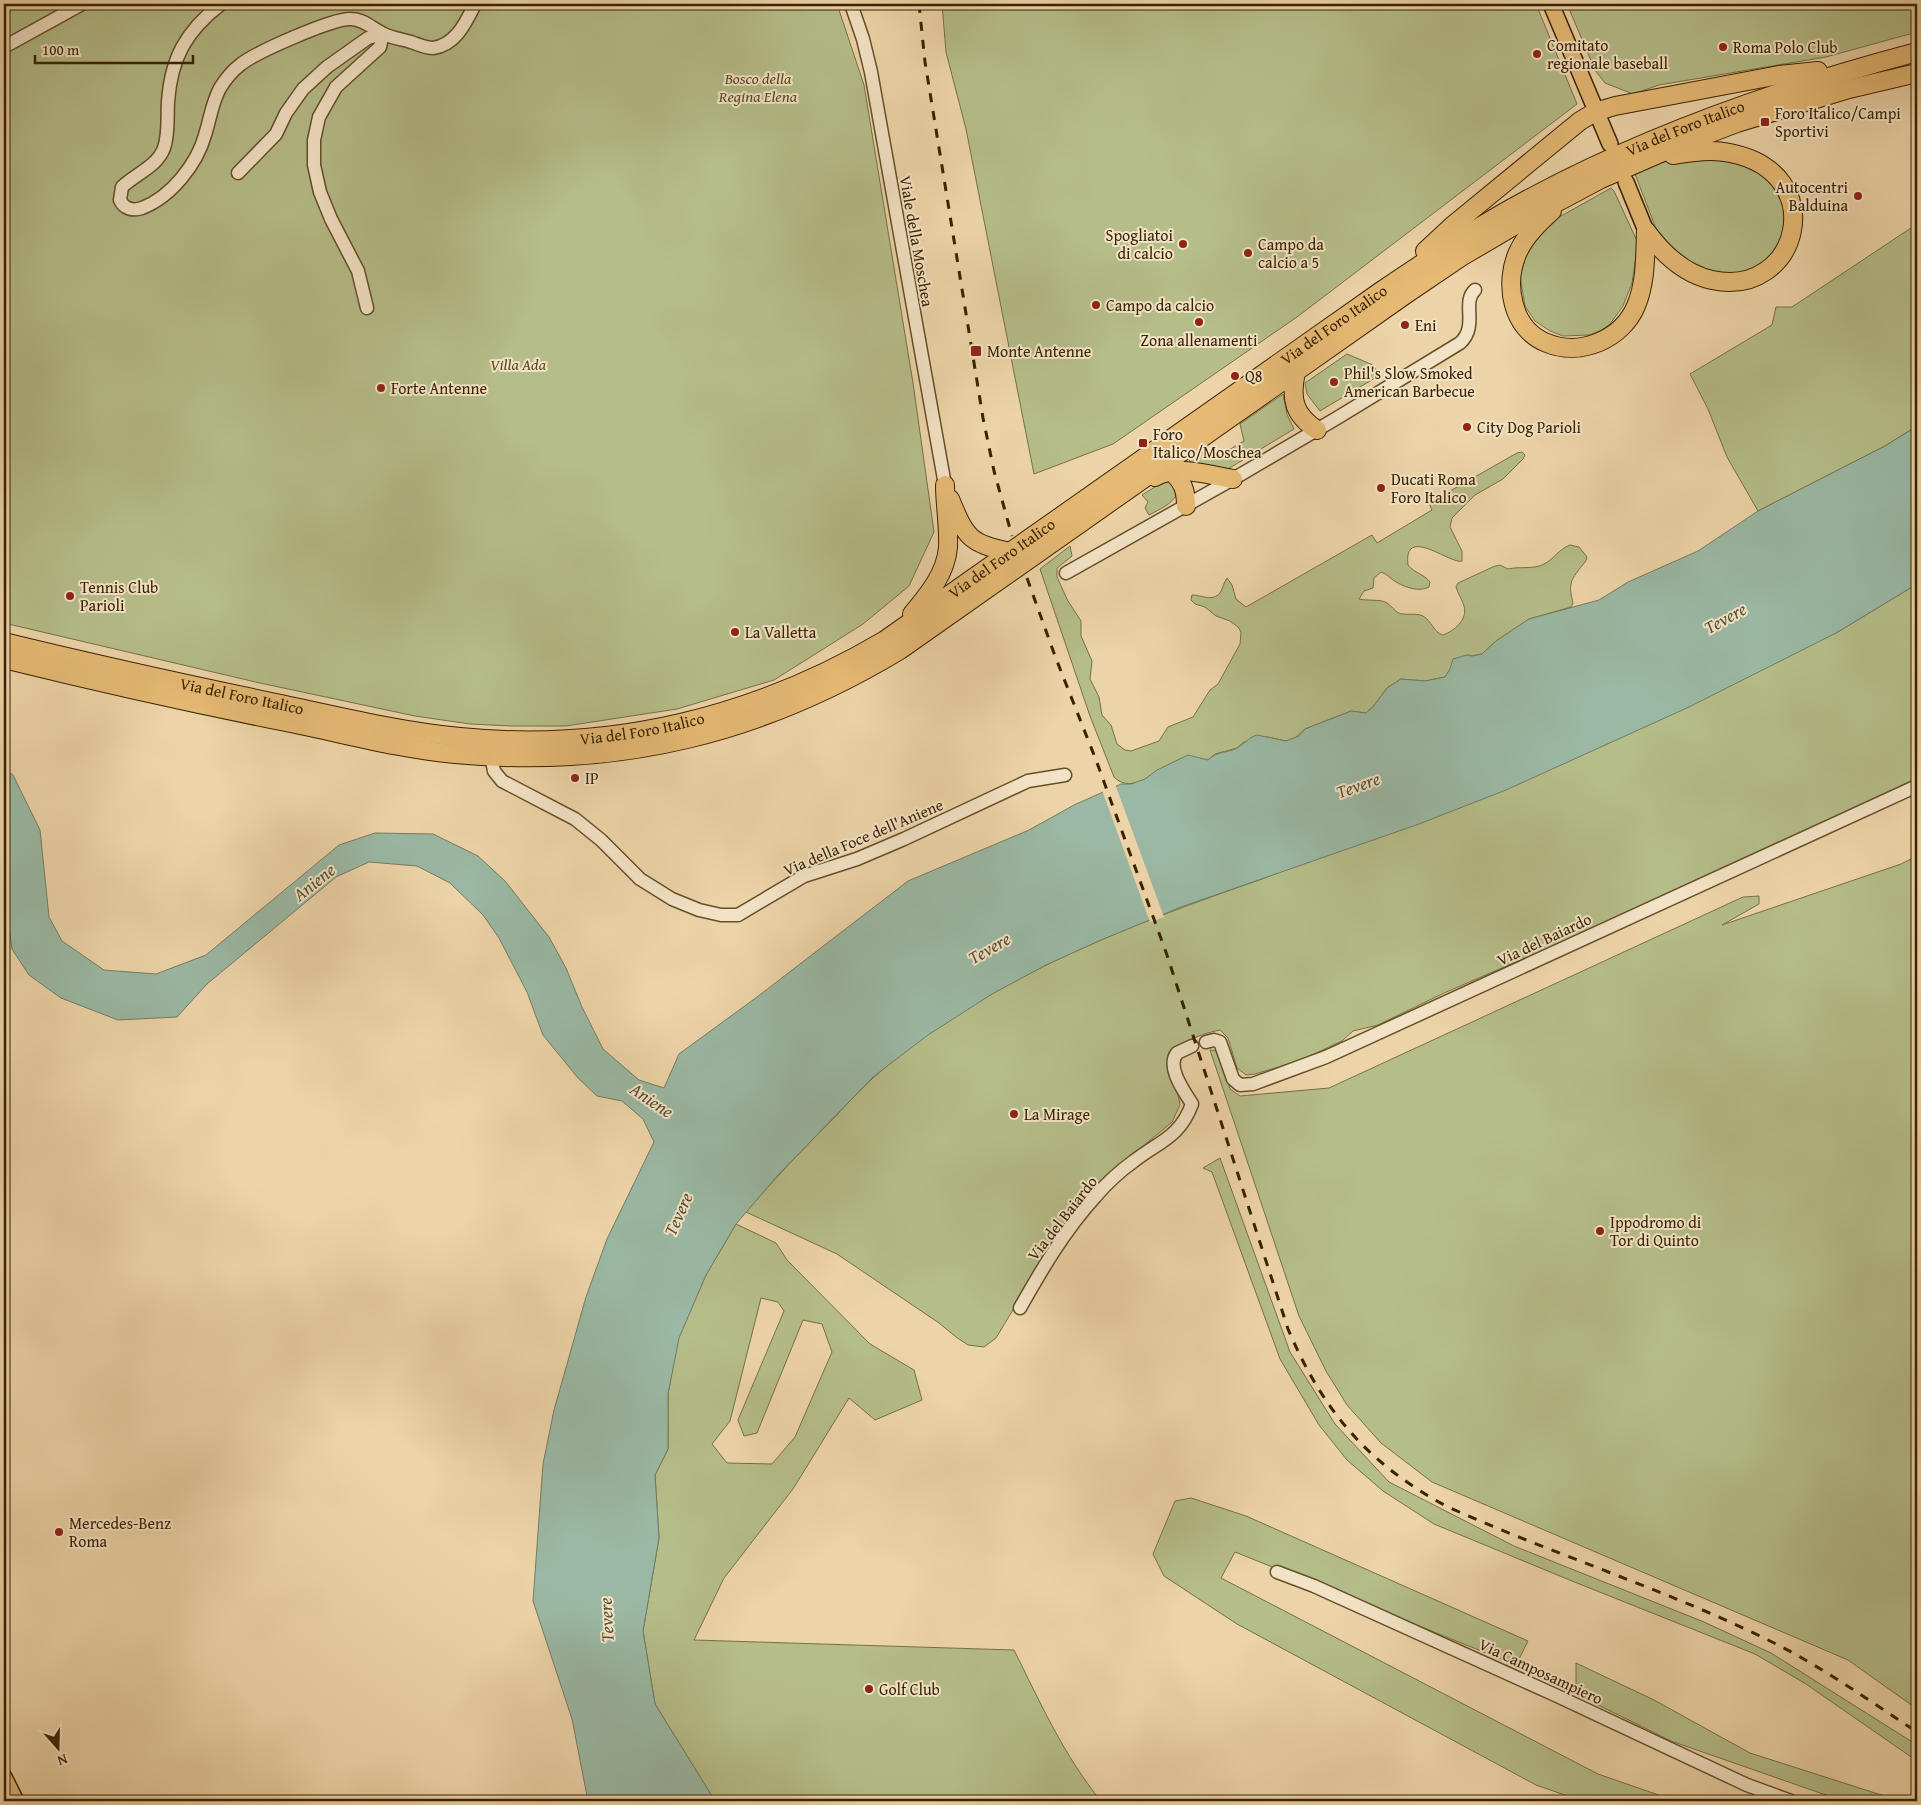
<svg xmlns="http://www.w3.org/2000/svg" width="1921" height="1805" font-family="'Gentium Book Plus',serif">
<rect width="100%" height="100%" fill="#edd4a8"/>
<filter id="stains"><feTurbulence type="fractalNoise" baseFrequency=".004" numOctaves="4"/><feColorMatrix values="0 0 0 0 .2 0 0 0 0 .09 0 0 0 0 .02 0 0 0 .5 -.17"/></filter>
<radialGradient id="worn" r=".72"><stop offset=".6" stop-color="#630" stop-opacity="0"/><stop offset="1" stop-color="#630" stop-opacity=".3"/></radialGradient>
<g fill="#b5bd89" stroke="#767044" fill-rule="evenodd">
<polygon points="4,4 837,4 864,85 913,383 934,532 909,586 863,624 774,680 677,709 566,726 511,726 470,724 415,716 260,683 4,623"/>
<polygon points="942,4 1536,4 1577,104 1297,317 1113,444 1034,474 966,129 946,52"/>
<polygon points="1567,4 1917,4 1917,32 1826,57 1659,85 1633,94 1605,83 1595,70"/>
<path d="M1716 156 1766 174 1783 199 1786 222 1780 245 1758 271 1707 275 1668 248 1655 226 1635 174C1662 159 1684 157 1716 156Z"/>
<polygon points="1611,188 1614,191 1638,243 1632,283 1623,306 1610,324 1602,330 1589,335 1563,336 1550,331 1535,321 1525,306 1520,276 1529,246 1552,221"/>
<polygon points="1917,224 1917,426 1885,446 1758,511 1727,457 1708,409 1690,374 1772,325 1776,307 1792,307"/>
<polygon points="1347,354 1373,365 1380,375 1320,411 1307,394 1305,383"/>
<polygon points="1283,394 1287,414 1294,429 1223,472 1197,468 1188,459 1201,452 1217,457 1244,441 1240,424"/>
<path d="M1522 452 1525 455 1523 459 1503 479 1475 495 1452 518 1450 527 1462 551V561C1451 565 1403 524 1408 565 1414 573 1424 574 1430 582L1429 587C1420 592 1407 588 1398 583 1391 580 1388 574 1381 572L1374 578 1373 588 1364 591 1359 599C1367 601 1382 599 1387 603 1392 606 1396 614 1403 614 1410 615 1416 613 1423 616 1432 621 1433 632 1443 635 1454 631 1468 620 1464 606 1462 599 1458 594 1456 587L1458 583 1495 566 1500 565 1508 569C1520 566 1532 570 1544 564 1554 559 1559 549 1570 545L1579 547 1587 557C1586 563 1581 566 1578 571 1568 583 1570 590 1573 603L1571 607 1529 619 1496 641 1482 654 1472 656 1467 655 1450 669 1445 677 1425 681 1401 679 1387 688 1373 707 1366 713 1351 711 1346 713 1305 729 1295 738 1286 741 1267 737 1244 742 1237 748 1215 754 1208 760C1199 759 1191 756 1181 759 1161 766 1133 797 1114 777L1090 716 1040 569 1070 546 1072 556 1057 568V577L1068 601 1081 621V636L1092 661 1090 679 1099 697 1102 715 1111 725 1117 744 1125 750 1131 751 1159 741 1168 727 1193 717 1210 690 1218 684 1240 644 1241 632 1238 627 1230 621 1216 616 1205 607 1195 604 1191 600 1192 595C1202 595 1212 602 1220 593 1223 588 1224 582 1227 578L1232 585 1236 599 1246 607 1372 535 1377 543 1432 510 1429 503 1517 453Z"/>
<path d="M1166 480 1173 483 1178 492C1173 504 1160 509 1149 515L1145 508 1148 502 1142 495Z"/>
<path d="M1917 584V778L1629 913 1444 993 1378 1025 1353 1031 1342 1041 1299 1061 1255 1074 1246 1075 1237 1068 1228 1038 1220 1030C1200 1034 1184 1041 1168 1054L1172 1064 1180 1105 1172 1122 1101 1181 1063 1227 996 1338 984 1347 968 1345 956 1337 939 1323 837 1254 746 1212C774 1179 804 1148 834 1118 847 1104 860 1090 874 1077 983 980 1129 925 1265 878L1836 633Z"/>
<polygon points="1917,856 1917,1709 1848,1660 1432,1482 1381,1443 1347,1405 1326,1371 1299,1316 1210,1050 1218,1051 1230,1089 1240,1096 1329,1088 1743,897 1759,896 1759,904 1722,925 1901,864"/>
<polygon points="1220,1158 1290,1352 1335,1424 1389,1482 1514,1546 1704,1622 1771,1653 1917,1745 1917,1761 1806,1684 1755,1654 1572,1581 1434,1524 1383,1491 1347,1460 1319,1425 1280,1359 1212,1172 1203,1168"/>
<path d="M736 1224 776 1243 787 1260 870 1344 914 1370 922 1400 875 1420 849 1398 793 1489 724 1578 694 1640 1014 1650C1040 1702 1064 1756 1101 1801H715L655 1704 643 1631 659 1538 655 1475 668 1449V1394L678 1338 706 1275ZM761 1298 778 1302 784 1311 738 1420 744 1436 757 1433 803 1320 822 1324 832 1352 795 1437 772 1464 727 1463 712 1444 730 1421Z"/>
<polygon points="1191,1498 1246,1516 1528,1641 1516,1665 1235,1552 1221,1578 1598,1774 1676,1801 1582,1801 1536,1785 1237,1624 1164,1576 1153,1554 1175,1501"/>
<polygon points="1576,1663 1654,1700 1750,1753 1900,1801 1843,1801 1671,1741 1576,1694"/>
</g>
<path fill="#9ab8a4" stroke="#737c62" d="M1917 426V584L1836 633 1689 707 1506 790 1419 824 1181 907 1101 940 1046 965 992 994 928 1035 873 1077 779 1174 736 1224 706 1275 679 1338 668 1394V1449L655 1475 659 1538 643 1631 655 1704 715 1801H588L572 1719 533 1601 543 1464 554 1410 586 1297 607 1239 654 1142 643 1119 622 1101 597 1096 578 1078 543 1035 527 992 499 938 483 915 450 883 417 866 369 862 336 877 207 984 177 1017 118 1020 61 998 29 975 12 949 4 893V769L13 775 40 830 49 917 62 941 104 970 156 974 206 955 339 845 375 833 433 834 478 856 505 881 549 937 566 968 582 1007 603 1049 639 1080 664 1088 679 1054 757 997 908 881 1029 830 1074 805 1121 784H1131L1145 779 1157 770 1188 755 1208 760C1219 750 1226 754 1237 748 1244 744 1248 738 1257 735L1286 741 1299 736 1305 729 1346 713 1351 711 1366 713 1373 707 1387 688 1401 679 1425 681 1445 677 1450 669 1453 659 1467 655 1472 656 1482 654 1496 641 1529 619 1599 600 1628 582 1698 551 1758 511 1885 446Z"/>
<polygon fill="#edd4a8" points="1115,784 1164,917 1150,922 1102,790"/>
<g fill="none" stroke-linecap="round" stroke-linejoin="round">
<g stroke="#654e2a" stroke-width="15">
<g id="minor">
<path d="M221 4C186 31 171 58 168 102 167 117 169 134 164 148 157 167 135 174 122 187L120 200C124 209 133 211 142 208 171 197 197 164 205 135 210 119 212 103 220 88 225 80 232 71 240 65 254 53 333 18 351 19 363 19 372 28 382 33 391 38 401 39 411 42 417 44 426 48 433 48 456 45 466 22 475 4"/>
<polyline points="851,4 863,39 871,72 945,485"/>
<polyline points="4,47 82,4"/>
<polyline points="238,173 276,134 286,113 303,89 327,67 368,38 383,34"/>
<polyline points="367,308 358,271 331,219 320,192 314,165 314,140 319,117 336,87 380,47 383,34"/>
<path d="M1066 573 1233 479 1337 418 1460 343C1479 326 1461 302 1475 290"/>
<polyline points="491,756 494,771 502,781 575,819 601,840 640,879 672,899 699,910 721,915 738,915 804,876 857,859 904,839 1028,781 1065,775"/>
<polyline points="1206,1042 1214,1040 1220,1042 1233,1079 1240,1085 1253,1084 1326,1057 1917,786"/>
<path d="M1020 1308C1042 1269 1065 1230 1095 1197 1106 1184 1120 1171 1134 1161 1160 1141 1180 1137 1192 1104 1184 1091 1166 1067 1177 1053L1192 1046"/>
<polyline points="1277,1572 1314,1586 1553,1694 1747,1785 1791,1801"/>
</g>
</g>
<g stroke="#382200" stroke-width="18">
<g id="major">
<polyline points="1551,4 1610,144"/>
<polyline points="1626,182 1646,231"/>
<polyline points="4,1777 16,1801"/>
</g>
</g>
<g stroke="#382200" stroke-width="20">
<g id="highway">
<path d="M1552 211C1539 223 1526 235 1518 252 1504 283 1511 329 1547 343 1581 357 1622 339 1636 306 1646 282 1645 257 1646 231"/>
<path d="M1646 231C1663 254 1684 274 1712 280 1799 299 1832 173 1730 153 1711 149 1693 152 1673 155"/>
<polyline points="1425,251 1452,226 1580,121 1595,112 1615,106 1779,75 1818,71"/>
<path d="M1296 372C1290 399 1294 415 1317 430"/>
<path d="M1171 471C1183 482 1186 490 1186 506"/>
<path d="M1155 477C1178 464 1208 475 1233 479"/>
<path d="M950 499C966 538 969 543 1010 552"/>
<path d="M912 614C929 594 946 573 948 547 949 526 945 505 945 485"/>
<path id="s1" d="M4 642C94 664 185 684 276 703 337 716 398 731 460 737 611 752 755 717 885 640L1381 291C1430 258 1479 225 1532 197 1654 132 1784 87 1917 52"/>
<path d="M4 659C97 682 191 703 286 722 342 733 398 749 455 754 618 769 761 734 900 650L1405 295 1461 257 1524 220 1601 179 1679 145 1737 123 1849 89 1917 73"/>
</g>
</g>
<use href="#minor" stroke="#f3e3c6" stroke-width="12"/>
<use href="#major" stroke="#e6ba74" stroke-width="15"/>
<use href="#highway" stroke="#e6ba74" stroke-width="18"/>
<g stroke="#382200" stroke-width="3" stroke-dasharray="9 9" stroke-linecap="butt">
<polyline points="919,4 925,62 983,418 994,471 1012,536"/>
<path d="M1027 578 1055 656 1096 760 1167 955 1288 1329C1323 1411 1367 1463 1446 1506 1556 1556 1675 1592 1782 1647 1829 1672 1873 1703 1917 1732"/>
</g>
</g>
<g fill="#8f2418" stroke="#f3e3c6" stroke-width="2">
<circle cx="1723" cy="47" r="5"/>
<circle cx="1537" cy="54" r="5"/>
<rect x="1760" y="117" width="10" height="10" rx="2.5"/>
<circle cx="1858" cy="196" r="5"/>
<circle cx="1183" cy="244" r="5"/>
<circle cx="1248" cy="253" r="5"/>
<circle cx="1096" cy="305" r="5"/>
<circle cx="1199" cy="322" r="5"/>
<circle cx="1405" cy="325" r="5"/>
<rect x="970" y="345" width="12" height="12" rx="2.5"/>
<circle cx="1235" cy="376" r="5"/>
<circle cx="1334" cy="382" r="5"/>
<circle cx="381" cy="388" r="5"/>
<circle cx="1467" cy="427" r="5"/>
<rect x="1138" y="438" width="10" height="10" rx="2.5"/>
<circle cx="1381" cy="488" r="5"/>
<circle cx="70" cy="596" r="5"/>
<circle cx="735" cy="632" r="5"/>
<circle cx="575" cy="778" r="5"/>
<circle cx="1014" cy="1114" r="5"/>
<circle cx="1600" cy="1231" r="5"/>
<circle cx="59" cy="1532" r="5"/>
<circle cx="869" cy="1689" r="5"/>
</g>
<g text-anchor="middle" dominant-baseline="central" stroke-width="4" stroke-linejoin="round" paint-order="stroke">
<g font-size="16" fill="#382200" stroke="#f3e3c6" text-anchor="start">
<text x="1547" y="45">Comitato<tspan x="1547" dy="18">regionale baseball</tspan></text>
<text x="1733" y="47">Roma Polo Club</text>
<text x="1775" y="113">Foro Italico/Campi<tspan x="1775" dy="18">Sportivi</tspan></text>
<text x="1848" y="187" text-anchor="end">Autocentri<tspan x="1848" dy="18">Balduina</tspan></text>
<text x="1173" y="235" text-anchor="end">Spogliatoi<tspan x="1173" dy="18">di calcio</tspan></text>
<text x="1258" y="244">Campo da<tspan x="1258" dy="18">calcio a 5</tspan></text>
<text x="1106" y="305">Campo da calcio</text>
<text x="1415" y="325">Eni</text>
<text x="1199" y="340" text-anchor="middle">Zona allenamenti</text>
<text x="987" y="351">Monte Antenne</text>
<text x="1344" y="373">Phil's Slow Smoked<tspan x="1344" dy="18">American Barbecue</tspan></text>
<text x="1245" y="376">Q8</text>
<text x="391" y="388">Forte Antenne</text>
<text x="1477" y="427">City Dog Parioli</text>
<text x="1153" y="434">Foro<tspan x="1153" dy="18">Italico/Moschea</tspan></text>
<text x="1391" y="479">Ducati Roma<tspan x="1391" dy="18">Foro Italico</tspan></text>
<text x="80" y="587">Tennis Club<tspan x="80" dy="18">Parioli</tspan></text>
<text x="745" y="632">La Valletta</text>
<text x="585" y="778">IP</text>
<text x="1024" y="1114">La Mirage</text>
<text x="1610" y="1222">Ippodromo di<tspan x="1610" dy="18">Tor di Quinto</tspan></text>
<text x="69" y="1523">Mercedes-Benz<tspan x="69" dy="18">Roma</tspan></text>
<text x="879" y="1689">Golf Club</text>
</g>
<g font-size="16" font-style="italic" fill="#574922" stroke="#f3e3c6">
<text x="758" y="78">Bosco della<tspan x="758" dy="18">Regina Elena</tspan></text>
<text x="518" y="364">Villa Ada</text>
</g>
<g font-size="16" fill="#382200" stroke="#f3e3c6">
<text stroke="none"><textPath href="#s1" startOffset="1862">Via del Foro Italico</textPath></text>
<text transform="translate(917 241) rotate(80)">Viale della Moschea</text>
<text stroke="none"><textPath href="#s1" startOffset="1458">Via del Foro Italico</textPath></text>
<text stroke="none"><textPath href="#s1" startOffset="1052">Via del Foro Italico</textPath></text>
<text stroke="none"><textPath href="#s1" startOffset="244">Via del Foro Italico</textPath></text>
<text stroke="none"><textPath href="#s1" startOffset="649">Via del Foro Italico</textPath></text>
<text transform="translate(863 837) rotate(-23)">Via della Foce dell'Aniene</text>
<text transform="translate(1544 939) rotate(-25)">Via del Baiardo</text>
<text transform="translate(1062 1218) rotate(-52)">Via del Baiardo</text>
<text transform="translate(1541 1671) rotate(25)">Via Camposampiero</text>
</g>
<g font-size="18" font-style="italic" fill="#554f31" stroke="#f3e3c6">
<text transform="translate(1725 618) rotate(-29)">Tevere</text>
<text transform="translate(1358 785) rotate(-20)">Tevere</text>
<text transform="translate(314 882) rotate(-39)">Aniene</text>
<text transform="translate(989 948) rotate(-30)">Tevere</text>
<text transform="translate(652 1100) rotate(34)">Aniene</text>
<text transform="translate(678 1214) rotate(-66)">Tevere</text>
<text transform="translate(606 1620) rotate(-93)">Tevere</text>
</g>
</g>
<rect width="1921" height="1805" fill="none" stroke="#edd4a8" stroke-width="20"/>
<rect x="5" y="5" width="1911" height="1795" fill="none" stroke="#382200" stroke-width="2.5"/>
<rect x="10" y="10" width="1901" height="1785" fill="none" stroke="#382200"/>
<g transform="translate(58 1748) rotate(160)" stroke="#f3e3c6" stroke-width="4" paint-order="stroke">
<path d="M0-4L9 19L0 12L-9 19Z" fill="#382200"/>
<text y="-8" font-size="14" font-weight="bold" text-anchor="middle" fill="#382200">N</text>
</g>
<path d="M35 55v8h158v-8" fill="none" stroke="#382200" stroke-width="2.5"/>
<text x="42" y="55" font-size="15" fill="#382200" stroke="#f3e3c6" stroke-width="4" paint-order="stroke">100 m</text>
<rect width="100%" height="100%" filter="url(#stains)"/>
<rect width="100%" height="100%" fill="url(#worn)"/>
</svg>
